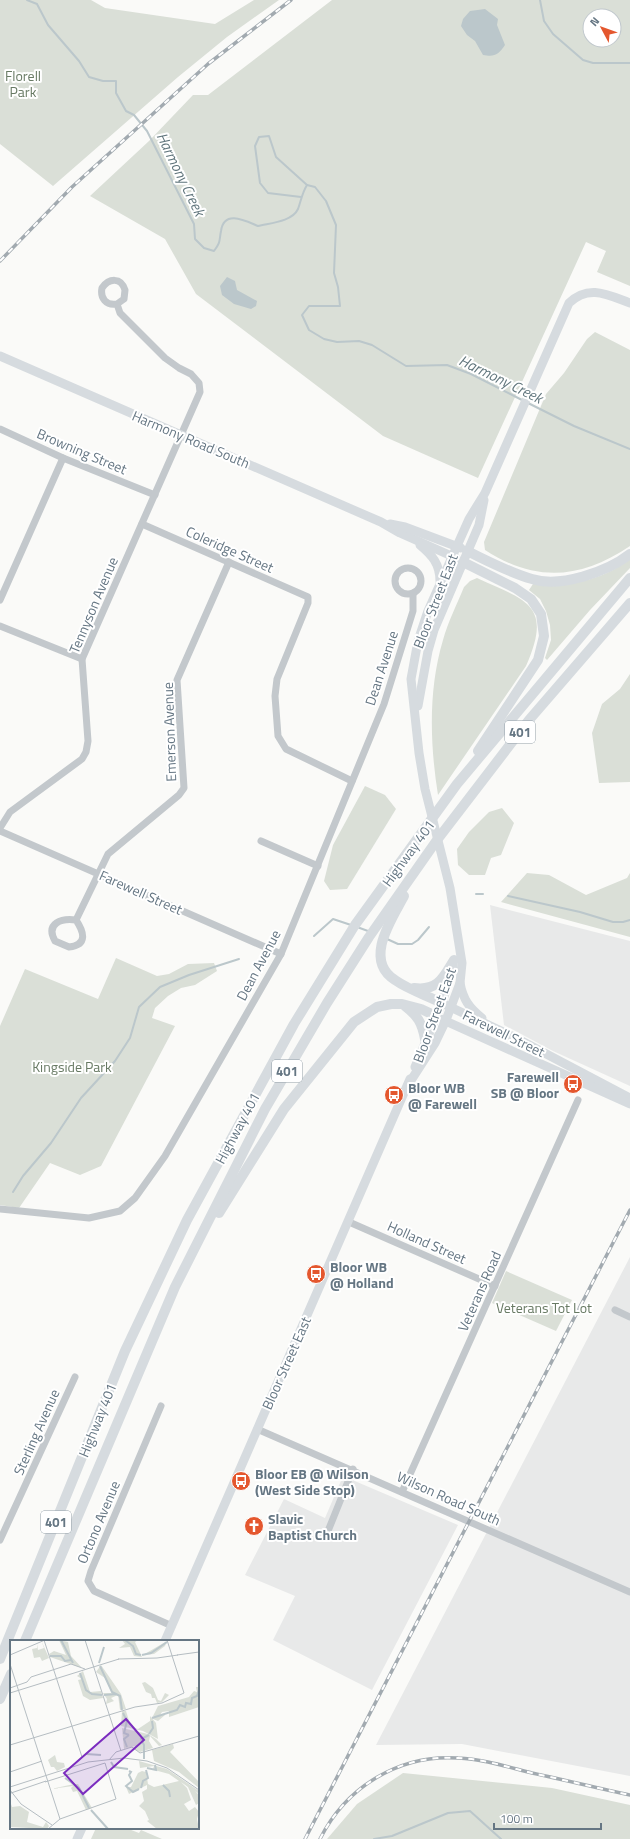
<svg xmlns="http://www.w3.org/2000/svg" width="630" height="1839" font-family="'Titillium Web',sans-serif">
<rect width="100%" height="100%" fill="#fafaf8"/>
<g fill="#e8e9e9">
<polygon points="490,905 630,941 630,1086 553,1051 504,1025"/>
<polygon points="630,1257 630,1776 462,1744 376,1745"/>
<polygon points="343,1476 458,1525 372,1690 273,1640 295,1596 245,1575 284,1499 325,1518"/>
</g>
<g fill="#dadfd7" fill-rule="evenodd">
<polygon points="0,0 91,0 105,8 215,24 254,0 279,0 227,37 178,77 53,186 0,144"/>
<path d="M332 0H630V286L597 272 606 251 586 242 478 478 383 436 196 294 165 239 90 196 149 141 193 95H208ZM590 16H614V40H590Z"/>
<path d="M595 332 630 350V546C581 579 536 583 485 550L484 542 546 394 564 373 587 339Z"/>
<path d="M630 559V568L590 610 547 660 545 658 551 640 550 625 546 611 540 599 529 590 533 584C571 584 598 583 630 559Z"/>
<path d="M477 578C527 601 553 605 526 666L438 795C430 745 428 690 443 640 448 622 457 604 464 587L470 581Z"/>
<polygon points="630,674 630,782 599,783 592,733 602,704 620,689"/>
<polygon points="365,786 385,795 396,809 347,889 330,890 324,881 333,845"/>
<polygon points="502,808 514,823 501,855 491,858 485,875 469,875 458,865 457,849 469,832 489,812"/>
<polygon points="527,873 549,875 586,895 627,878 630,873 630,937 501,902"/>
<polygon points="116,958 157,976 169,974 188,964 214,963 217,971 195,985 181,988 168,996 155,1008 152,1018 175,1026 101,1166 80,1175 50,1163 19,1208 0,1205 0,1026 25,969 98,999"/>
<polygon points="506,1271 572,1300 556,1331 492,1303"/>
<polygon points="403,1773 552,1788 630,1805 630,1839 327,1839 357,1804"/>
<polygon points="96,1828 126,1828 139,1833 141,1830 162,1839 91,1839"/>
</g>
<g fill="#bbc7cb">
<path d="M485 9 498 19 497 25 505 45C498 55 495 57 483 55L475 41 467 35 461 26 463 19 470 11Z"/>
<polygon points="227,277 235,281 237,290 257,301 256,306 251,309 234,304 222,295 220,286"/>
</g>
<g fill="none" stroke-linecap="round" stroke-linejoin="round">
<g stroke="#bbc7cb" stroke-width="2">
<path d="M27 0 37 4 48 25 79 61 89 77 103 81H116V93L126 111 134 115 147 131 194 224 195 239 204 248 214 251C221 242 219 241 221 231 224 209 246 221 258 226 269 223 292 222 298 209 301 201 302 193 307 185"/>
<polyline points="540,0 544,21 553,34 583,60 593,63 630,63"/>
<polyline points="307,185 315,187 326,201 336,225 334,273 338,287 340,306 309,306 302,315 309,330 324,339 337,342 359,341 372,345 406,366 447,365 471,374 522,400"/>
<polyline points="301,197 268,193 260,183 255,146 259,137 269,136 276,157 307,185"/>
<polyline points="528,403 574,426 630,449"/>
<polyline points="476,894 483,894"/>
<polyline points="508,896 580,912 613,922 623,922 630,920"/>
<polyline points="357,927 368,931"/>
<polyline points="314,936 333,919 351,925"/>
<polyline points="387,939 398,944 412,944 418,940 429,927"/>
<polyline points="13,1192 23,1176 51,1143 81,1098 115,1061 130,1038 139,1007 160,987 189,975 239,959"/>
<polyline points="374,1839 392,1836 448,1813 470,1811 501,1839"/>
</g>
<g stroke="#c3c8cc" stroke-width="7">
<polyline points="0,429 63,458 155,495"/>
<polyline points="142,524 308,597 308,603 277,679 275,696 278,736 286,749 352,781"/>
<circle cx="408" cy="581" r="13"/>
<polyline points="0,600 63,458"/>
<polyline points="0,626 82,659"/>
<path d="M0 828 10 812 82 759 86 752 88 741 82 659 200 392 199 383 191 374 179 368 165 358 120 313 117 304 124 299 125 290C121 277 109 278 102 288 100 298 106 306 117 304"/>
<polyline points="0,831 281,954"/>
<polyline points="261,841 318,866"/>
<path d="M76 920C84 932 88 945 69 947L55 941C45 923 62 918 76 920L108 854 179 795 184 788 177 680 229 562"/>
<polyline points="0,1209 89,1218 120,1211 135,1198 165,1156 281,954 384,704 413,611 413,593"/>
<polyline points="349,1222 495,1286"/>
<polyline points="615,1310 630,1317"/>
<polyline points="161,1406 91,1571 88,1581 94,1591 172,1626"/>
<polyline points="257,1429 630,1592"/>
<polyline points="402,1492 578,1100"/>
<polyline points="326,1536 353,1469"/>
<polyline points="0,1540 75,1377"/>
</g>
<g stroke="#d6dbdf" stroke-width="9">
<polyline points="0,356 381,522 400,533 456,558"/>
<polyline points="390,524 405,527 461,548"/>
<path d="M420 545C432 555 440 564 440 581"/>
<polyline points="418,706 428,651 434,630 479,525 484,500"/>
<path d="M460 983C463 999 469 1008 482 1018"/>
<polyline points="446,1005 516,1038 630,1098"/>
<polyline points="441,1019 630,1104"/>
<polyline points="415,1067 442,1003 453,965"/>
<path d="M408 1085 435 1043 446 1020 460 983 462 963 450 888 425 789 419 753 411 679 418 641 428 611 469 519 485 493 569 303C589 284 608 295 630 303"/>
<polyline points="165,1641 410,1079"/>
<polyline points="77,1839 82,1828"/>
</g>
<g stroke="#d6dbdf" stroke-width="10">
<path d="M467 551C488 561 510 573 532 579 560 588 607 572 630 554"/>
<polyline points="463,562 515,588 531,599 541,614 544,636 538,660 478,751"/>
<path d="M404 896C392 919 363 960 395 980 409 990 426 995 442 1003"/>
<path d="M414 988C438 991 443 978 454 960"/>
<path d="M405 1006C418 1016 422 1023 425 1039"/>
<polyline points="219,1213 284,1109 354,1022 377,1007 391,1004 402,1004 421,1009 436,1016"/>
<polyline points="25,1641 175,1287 265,1109 327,1003 369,937 437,840 529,720 630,603"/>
<polyline points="0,1659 125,1351 187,1220 294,1024 355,925 457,784 630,578"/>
<polyline points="0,1699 11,1674"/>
</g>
<g stroke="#a2aab0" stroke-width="3.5">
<g id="rail">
<polyline points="0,261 72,187 208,64 291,0"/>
<polyline points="305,1839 630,1210"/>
<path d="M320 1839C346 1787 399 1754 458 1758 483 1759 508 1767 532 1773 565 1780 597 1788 630 1795"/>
</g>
</g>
<use href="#rail" stroke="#fff" stroke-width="2" stroke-dasharray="6" stroke-linecap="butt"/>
</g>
<defs>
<g id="bus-disc" transform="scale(1)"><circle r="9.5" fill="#e4572e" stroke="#fff"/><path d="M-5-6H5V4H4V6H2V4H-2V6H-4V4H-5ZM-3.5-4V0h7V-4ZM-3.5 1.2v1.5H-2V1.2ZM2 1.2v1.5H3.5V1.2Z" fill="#fff"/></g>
<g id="church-disc" transform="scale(1)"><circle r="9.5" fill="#e4572e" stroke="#fff"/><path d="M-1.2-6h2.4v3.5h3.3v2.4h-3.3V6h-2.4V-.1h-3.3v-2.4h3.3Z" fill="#fff"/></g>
</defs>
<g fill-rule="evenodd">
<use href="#bus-disc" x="573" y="1084"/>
<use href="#bus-disc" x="394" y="1095"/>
<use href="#bus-disc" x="316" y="1274"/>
<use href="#bus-disc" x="241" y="1481"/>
<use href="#church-disc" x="254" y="1526"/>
</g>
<g text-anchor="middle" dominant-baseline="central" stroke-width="4" stroke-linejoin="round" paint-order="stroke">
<g fill="#fff" stroke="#939fa8" stroke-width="1">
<rect x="505" y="721" width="30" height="22" rx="3"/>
<rect x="272" y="1060" width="30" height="22" rx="3"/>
<rect x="41" y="1511" width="30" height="22" rx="3"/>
</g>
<g font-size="13" font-weight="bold" fill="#657683">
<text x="520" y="732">401</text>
<text x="287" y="1071">401</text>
<text x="56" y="1522">401</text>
</g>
<g font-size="14" fill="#687a64" stroke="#fff">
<text x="23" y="75">Florell<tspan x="23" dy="16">Park</tspan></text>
<text x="72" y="1066">Kingside Park</text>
<text x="544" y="1307">Veterans Tot Lot</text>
</g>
<g font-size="14" fill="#657683" stroke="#fff">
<text transform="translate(191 439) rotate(23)">Harmony Road South</text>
<text transform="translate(82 451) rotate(23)">Browning Street</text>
<text transform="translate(230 549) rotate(24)">Coleridge Street</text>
<text transform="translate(435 601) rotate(-69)">Bloor Street East</text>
<text transform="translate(93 605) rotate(-67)">Tennyson Avenue</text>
<text transform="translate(381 668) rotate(-72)">Dean Avenue</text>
<text transform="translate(169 732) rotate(-92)">Emerson Avenue</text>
<text transform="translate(408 853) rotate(-54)">Highway 401</text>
<text transform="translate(141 892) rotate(24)">Farewell Street</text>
<text transform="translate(258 965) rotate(-62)">Dean Avenue</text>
<text transform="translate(434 1015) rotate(-70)">Bloor Street East</text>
<text transform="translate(504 1033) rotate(26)">Farewell Street</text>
<text transform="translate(237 1128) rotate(-62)">Highway 401</text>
<text transform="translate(427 1242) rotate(24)">Holland Street</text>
<text transform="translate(479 1291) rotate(-66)">Veterans Road</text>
<text transform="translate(286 1363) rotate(-66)">Bloor Street East</text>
<text transform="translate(97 1420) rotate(-68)">Highway 401</text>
<text transform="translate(36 1432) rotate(-66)">Sterling Avenue</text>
<text transform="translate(449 1498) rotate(24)">Wilson Road South</text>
<text transform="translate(98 1522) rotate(-67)">Ortono Avenue</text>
</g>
<g font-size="14" font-weight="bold" fill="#657683" stroke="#fff" text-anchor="start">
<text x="559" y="1076" text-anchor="end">Farewell<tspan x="559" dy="16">SB @ Bloor</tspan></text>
<text x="408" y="1087">Bloor WB<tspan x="408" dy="16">@ Farewell</tspan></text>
<text x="330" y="1266">Bloor WB<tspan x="330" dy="16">@ Holland</tspan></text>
<text x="255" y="1473">Bloor EB @ Wilson<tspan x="255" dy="16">(West Side Stop)</tspan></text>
<text x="268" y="1518">Slavic<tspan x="268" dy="16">Baptist Church</tspan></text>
</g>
<g font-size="15" font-style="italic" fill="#60757c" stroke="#fff">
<text transform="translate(181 174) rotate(64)">Harmony Creek</text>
<text transform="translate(501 379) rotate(26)">Harmony Creek</text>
</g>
</g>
<g transform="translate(10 1640)">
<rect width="189" height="189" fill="#fafaf8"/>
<path d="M31 0 39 18 32 21 30 17 24 18 22 9 27 8V4L28 10 34 8ZM49 0 58 2 61 16 72 28 40 17 39 14 44 11 56 15ZM112 0H128L125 2 132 17 124 16 120 7 109 8 115 4ZM157 1 155 6 144 14 133 15ZM91 25 111 54 116 69 110 70 108 55 101 58 104 61 96 64 97 59 93 53H102L95 38 86 32ZM73 31 80 52 91 51 93 58 80 60 73 56 68 40 72 39 67 36ZM135 42 143 48 148 60 151 61 155 53 159 55 152 62 147 63 145 58H142L141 54 136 52 132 43ZM186 47H189V67L159 77V71L152 72 150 75H155L148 81 143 79 144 76 142 78 148 66 179 57 184 51 187 52ZM112 71H116L121 87 128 89 140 81V76L146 83 148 99 133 91 111 86ZM112 88 138 94 146 99 152 105 149 106 140 96 139 101 143 108 130 112 125 110V106L114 109ZM163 104 164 108 160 112 189 142V148L169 132 144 121 142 110ZM45 115 47 122 54 123 55 127 47 131 44 127H41L38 120ZM129 121 157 129 189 151V154L185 151 189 155V163L186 165 178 147 171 142 177 148 181 160 174 164 179 171 185 167 189 172 187 179 189 189H147L137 181 139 180 135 171 129 166 134 161 132 152 137 149V145L119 154 116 147H121L128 133 132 131 136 132 138 144 144 147 169 141 159 134 137 128 143 129 144 126 130 128ZM64 144H68L82 168 76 170 67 151 63 152 61 148 63 146 41 149ZM1 164 2 167 10 166 19 172 17 182 33 187 36 182 39 186 37 189 1 187Z" fill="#dadfd7"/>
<path fill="none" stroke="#bbc7cb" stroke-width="2" d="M51 0 63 23M115 0 123 6 126 14 131 15M132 15 141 13 157 2M40 16H51L55 21 61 20M89 23 94 7M90 26 102 52 110 56 112 70M70 33 76 50 82 54 92 55M94 55 106 54M113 73 117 81 114 93 119 95M142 78 167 70 170 65 175 67 176 63 181 64 182 58 187 56 189 50M139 94 143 88 142 81M117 107 114 99 119 95M76 114 91 115M134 119V105L131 99 139 95M101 122 104 127 118 129M137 128 146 130 145 125M119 131 121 132 119 135 122 141 116 146 123 152 129 149M55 138 69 148 79 168M153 145 159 151 160 157M131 148 133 141 138 138 136 130M81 170 98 189"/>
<path fill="none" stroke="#b5bdc2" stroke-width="1" d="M34 0 72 117M75 0 111 111M0 15 35 0M167 15 189 12M147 18 168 15M108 19 147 18M0 24 50 179M0 48 17 42 21 37 61 24 75 29M0 53 109 19M0 105 125 67 152 63 174 53 157 0M99 120 106 112 122 107 130 113 189 96M0 132 32 121M35 142 95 123M0 147 78 122 114 118 137 121 157 128 189 150M0 150 11 164 42 185M1 153 36 141M38 189 50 179 106 159 95 123"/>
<path fill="#7b2cbf" fill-opacity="0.15" stroke="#7b2cbf" stroke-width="2" d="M116 79 134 100 73 154 54 133Z"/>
<rect width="189" height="189" fill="none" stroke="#657683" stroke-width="2"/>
</g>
<g transform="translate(602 28) rotate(311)"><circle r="19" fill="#ffffff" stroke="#c1c8cd"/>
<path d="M0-3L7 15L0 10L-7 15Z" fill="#e4572e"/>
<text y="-6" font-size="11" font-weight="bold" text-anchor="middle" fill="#657683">N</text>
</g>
<path d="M494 1823v6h107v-6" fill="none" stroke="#657683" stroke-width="2"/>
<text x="500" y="1823" font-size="12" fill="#657683" stroke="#ffffff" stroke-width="3" paint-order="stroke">100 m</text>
</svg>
